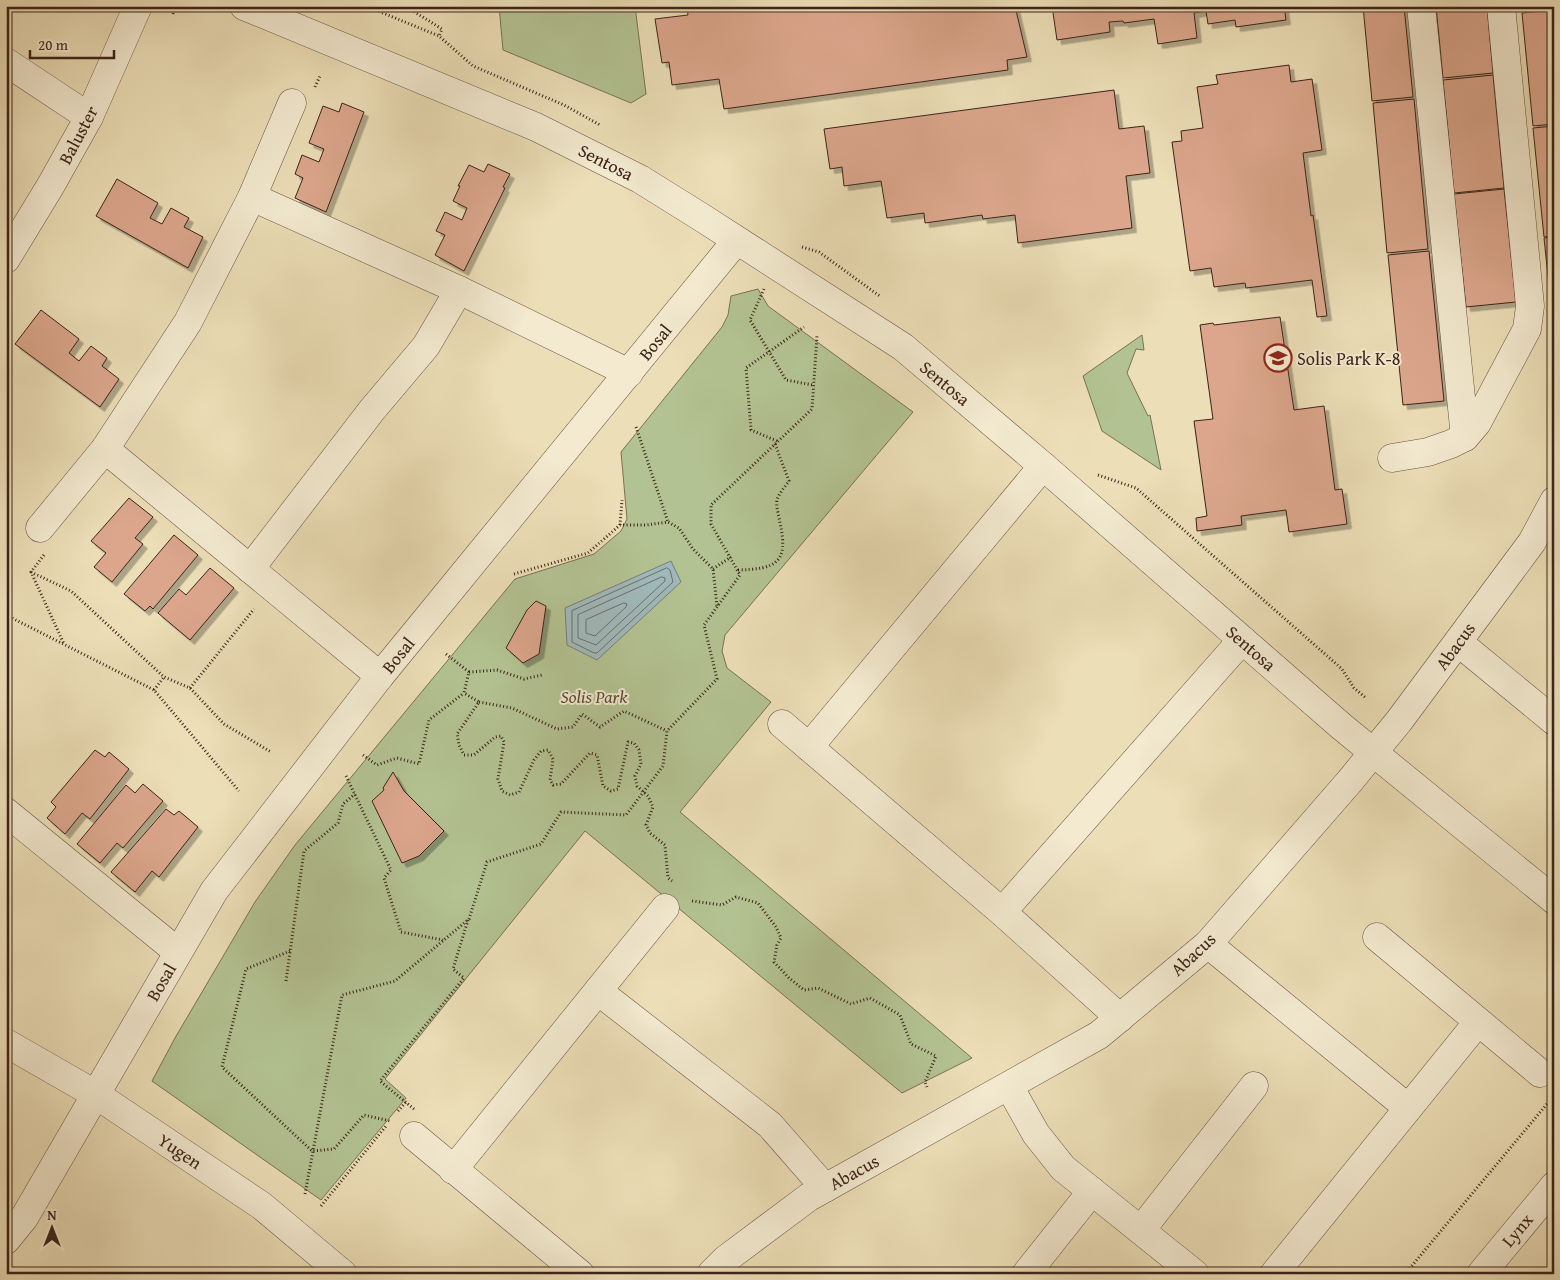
<svg xmlns="http://www.w3.org/2000/svg" width="1560" height="1280" font-family="'Gentium Book Plus',serif">
<defs>
<filter id="shadow"><feDropShadow dx="4.5" dy="4.5" stdDeviation="0" flood-color="#0004"/></filter>
</defs>
<rect width="100%" height="100%" fill="#ecdeb7"/>
<filter id="stains"><feTurbulence type="fractalNoise" baseFrequency=".004" numOctaves="4"/><feColorMatrix values="0 0 0 0 .2 0 0 0 0 .09 0 0 0 0 .02 0 0 0 .5 -.17"/></filter>
<radialGradient id="worn" r=".72"><stop offset=".6" stop-color="#630" stop-opacity="0"/><stop offset="1" stop-color="#630" stop-opacity=".3"/></radialGradient>
<g fill="#b3c292" stroke="#787256">
<polygon points="499,6 635,6 646,94 631,103 503,50"/>
<polygon points="758,289 768,306 913,412 725,635 722,651 727,668 771,702 680,812 972,1058 902,1093 585,831 385,1079 406,1098 321,1200 152,1081 175,1038 255,902 295,845 515,579 594,554 621,531 627,519 621,452 722,327 728,315 731,296"/>
<polygon points="1142,335 1144,350 1136,349 1127,373 1148,416 1150,415 1161,470 1102,431 1083,376"/>
</g>
<polygon fill="#9fb9ba" stroke="#777d7a" points="671,561 681,582 597,660 567,645 565,608"/>
<g fill="none" stroke-linecap="round" stroke-linejoin="round">
<g stroke="#6e6e6a" stroke-width="1">
<polygon points="667,568 670,570 673,582 597,653 594,653 572,642 572,611"/>
<polygon points="662,577 665,578 665,581 596,645 578,638 578,615"/>
<polygon points="624,603 627,604 626,607 595,636 586,633 586,620"/>
</g>
</g>
<g fill="#dba68c" stroke="#3c2319" filter="url(#shadow)">
<polygon points="703,6 1015,6 1027,57 1007,60 1008,70 724,109 719,79 672,85 669,62 662,63 655,19 688,15 687,8"/>
<polygon points="1052,6 1284,6 1286,20 1236,27 1235,20 1208,24 1206,11 1194,13 1197,38 1158,44 1154,19 1124,23 1123,21 1109,22 1110,32 1057,40"/>
<polygon points="1363,6 1404,6 1413,97 1372,101"/>
<polygon points="1436,6 1487,6 1493,73 1443,78"/>
<polygon points="1554,10 1554,124 1533,126 1522,13"/>
<polygon points="1289,65 1291,82 1312,79 1322,150 1303,153 1311,216 1313,215 1327,316 1317,317 1312,280 1246,288 1245,283 1214,287 1211,268 1190,271 1172,142 1182,141 1181,131 1203,128 1197,87 1218,84 1216,75"/>
<polygon points="1493,75 1504,188 1454,193 1443,80"/>
<polygon points="1114,90 1119,129 1144,126 1150,173 1126,176 1132,228 1018,243 1015,215 983,219 982,215 925,223 924,213 887,218 881,181 844,186 842,167 830,169 824,129"/>
<polygon points="1414,99 1428,249 1387,253 1373,103"/>
<polygon points="342,103 364,112 326,212 295,198 303,178 295,174 302,155 319,162 324,149 309,143 323,106 339,112"/>
<polygon points="1554,126 1554,236 1544,237 1533,128"/>
<polygon points="488,164 510,174 503,187 505,188 464,271 435,255 445,235 436,231 445,212 462,220 467,208 453,201 460,186 458,186 469,165 484,172"/>
<polygon points="117,179 158,203 150,218 162,224 171,208 189,218 184,227 203,237 188,268 96,216"/>
<polygon points="1504,189 1516,302 1466,307 1454,194"/>
<polygon points="1554,237 1554,304 1551,305 1544,238"/>
<polygon points="1429,251 1444,401 1403,405 1388,255"/>
<polygon points="41,310 79,339 69,353 79,361 91,346 107,358 102,366 119,379 100,407 15,344"/>
<polygon points="1280,317 1294,410 1324,406 1335,490 1342,489 1347,524 1289,532 1286,510 1241,516 1242,525 1197,531 1196,518 1207,516 1194,421 1213,419 1200,325 1213,323 1214,325"/>
<polygon points="129,498 153,517 135,538 143,544 112,582 94,567 106,553 91,541"/>
<polygon points="174,535 198,555 153,609 150,606 145,611 124,594"/>
<polygon points="210,568 234,588 190,640 158,613 179,589 186,595"/>
<polygon points="536,601 546,606 539,654 523,663 506,648 527,610"/>
<polygon points="95,750 105,757 109,752 129,769 90,819 82,813 65,834 47,818 56,807 51,802"/>
<polygon points="393,772 404,791 444,831 419,856 402,863 372,801 384,790 383,788"/>
<polygon points="143,784 163,801 123,848 117,843 100,863 77,844 126,785 135,793"/>
<polygon points="166,809 174,815 179,811 198,827 159,877 152,871 135,892 111,872"/>
</g>
<g fill="none" stroke-linecap="round" stroke-linejoin="round">
<g stroke="#685240" stroke-width="29">
<g id="minor">
<polyline points="244,6 536,127 640,179 701,217 903,347 1043,466 1341,726 1554,900"/>
<polyline points="1421,6 1465,437"/>
<polyline points="6,62 89,117"/>
<polyline points="252,197 459,290 629,373"/>
<polyline points="6,259 51,185 89,117 138,6"/>
<polyline points="105,449 380,676"/>
<polyline points="1392,458 1428,452 1451,444 1465,437 1477,423 1527,329 1530,306 1501,6"/>
<polyline points="40,528 105,449 188,322 252,197 292,103"/>
<polyline points="250,569 372,410 426,346 459,290"/>
<polyline points="1458,642 1554,721"/>
<polyline points="782,724 1002,912 1120,1018"/>
<polyline points="809,747 1043,466"/>
<polyline points="6,812 178,952"/>
<polyline points="1002,912 1242,640"/>
<polyline points="1377,937 1540,1073"/>
<polyline points="1208,944 1408,1108"/>
<polyline points="598,991 770,1125 825,1188"/>
<polyline points="6,1043 95,1094 262,1206 343,1274"/>
<polyline points="1009,1086 1036,1134 1063,1168 1195,1274"/>
<polyline points="414,1136 580,1274"/>
<polyline points="453,1170 665,908"/>
<polyline points="1141,1230 1254,1086"/>
<polyline points="6,1240 24,1218 214,891 380,676 736,241"/>
<polyline points="711,1274 726,1259 809,1197 1099,1035 1208,944 1349,782 1399,721 1532,542 1554,501"/>
<polyline points="1026,1274 1092,1191"/>
<polyline points="1274,1274 1478,1022"/>
<polyline points="1481,1274 1554,1186"/>
</g>
</g>
<g stroke="#3c2319" stroke-width="3" stroke-dasharray="1 2.5" stroke-linecap="butt">
<polyline points="366,6 439,36 473,66 564,105 600,125"/>
<polyline points="405,6 442,29 439,36"/>
<polyline points="173,14 176,6"/>
<polyline points="315,87 320,76"/>
<polyline points="802,247 819,252 881,297"/>
<polyline points="764,289 750,320 786,380 813,385"/>
<polyline points="636,427 668,522"/>
<polyline points="777,441 751,430 746,368 804,327"/>
<polyline points="1098,475 1136,488 1342,669 1354,688 1366,698"/>
<polyline points="620,525 622,500"/>
<polyline points="44,555 31,572 64,644"/>
<polyline points="713,569 731,557"/>
<path d="M738 570C776 569 789 563 780 523 779 516 776 508 777 500 779 493 785 487 789 481L775 444"/>
<polyline points="31,572 71,591 164,677 190,688 224,724 271,752"/>
<polyline points="514,574 588,553 620,525 646,525 668,522 679,528 693,549 713,569 717,606"/>
<polyline points="6,615 154,690 239,791"/>
<polyline points="446,654 469,672 464,693 479,702 457,734 459,745 464,755 474,755 495,737 501,736 504,742 498,779 502,791 510,795 519,792 534,760 541,751 548,750 553,759 550,780 553,785 561,784 590,753 597,755 603,786 611,791 618,789 628,742 634,743 639,750 641,764 635,776 637,786 648,796 653,807 646,825 650,833 665,845 668,878 672,881"/>
<polyline points="469,672 497,670 524,679 542,675"/>
<polyline points="190,688 254,609"/>
<polyline points="154,690 164,677"/>
<polyline points="479,702 512,708 557,729 573,727 582,714 600,727 624,711 667,731"/>
<polyline points="363,755 377,765 397,758 419,764 429,720 464,693"/>
<polyline points="346,776 391,870 384,878 401,932 443,940"/>
<polyline points="692,901 722,905 736,897 758,903 776,927 781,938 777,945 774,962 789,978 804,990 818,988 851,1004 870,998 900,1015 911,1044 936,1056 925,1082 927,1087"/>
<polyline points="290,951 246,969 222,1067 312,1151 334,1149 364,1115 390,1121"/>
<polyline points="286,981 304,851 338,823 343,804 355,794"/>
<polyline points="414,1109 380,1081 464,978 453,969 468,920"/>
<polyline points="398,1111 406,1102"/>
<polyline points="305,1194 342,995 395,981 469,919 487,862 541,844 561,812 626,815 663,766 667,731 717,679 704,625 740,575 711,524 711,505 812,409 817,336"/>
<polyline points="321,1206 386,1126"/>
<polyline points="1405,1274 1552,1098"/>
</g>
<use href="#minor" stroke="#f3ead0" stroke-width="28"/>
</g>
<defs>
<g id="school-ring" transform="scale(1.4375)"><circle r="9.5" fill="#f3ead0" stroke="#8f2418" stroke-width="1.5"/><path d="M0-5L7-2L0 1L-7-2ZM-4 1L0 2.5L4 1V4Q0 6-4 4Z" fill="#8f2418"/></g>
</defs>
<g fill-rule="evenodd">
<use href="#school-ring" x="1278" y="358"/>
</g>
<g text-anchor="middle" dominant-baseline="central" stroke-width="4" stroke-linejoin="round" paint-order="stroke">
<g font-size="18" fill="#3c2319" stroke="#f3ead0">
<text transform="translate(78 135) rotate(-62)">Baluster</text>
<text transform="translate(606 162) rotate(27)">Sentosa</text>
<text transform="translate(655 342) rotate(-51)">Bosal</text>
<text transform="translate(945 383) rotate(40)">Sentosa</text>
<text transform="translate(1455 646) rotate(-54)">Abacus</text>
<text transform="translate(1251 648) rotate(41)">Sentosa</text>
<text transform="translate(398 655) rotate(-51)">Bosal</text>
<text transform="translate(1193 954) rotate(-43)">Abacus</text>
<text transform="translate(161 982) rotate(-60)">Bosal</text>
<text transform="translate(180 1151) rotate(34)">Yugen</text>
<text transform="translate(854 1172) rotate(-29)">Abacus</text>
<text transform="translate(1517 1230) rotate(-50)">Lynx</text>
</g>
<g font-size="18" fill="#3c2319" stroke="#f3ead0" text-anchor="start">
<text x="1297" y="358">Solis Park K-8</text>
</g>
<g font-size="18" font-style="italic" fill="#5a4b37" stroke="#f3ead0">
<text x="594" y="696">Solis Park</text>
</g>
</g>
<rect width="1560" height="1280" fill="none" stroke="#ecdeb7" stroke-width="25"/>
<rect x="8" y="8" width="1545" height="1265" fill="none" stroke="#3c2319" stroke-width="2.5"/>
<rect x="12" y="12" width="1535" height="1255" fill="none" stroke="#3c2319"/>
<g transform="translate(52 1228)" stroke="#f3ead0" stroke-width="4" paint-order="stroke">
<path d="M0-4L9 19L0 12L-9 19Z" fill="#3c2319"/>
<text y="-8" font-size="14" font-weight="bold" text-anchor="middle" fill="#3c2319">N</text>
</g>
<path d="M30 50v8h84v-8" fill="none" stroke="#3c2319" stroke-width="2.5"/>
<text x="38" y="50" font-size="15" fill="#3c2319" stroke="#f3ead0" stroke-width="4" paint-order="stroke">20 m</text>
<rect width="100%" height="100%" filter="url(#stains)"/>
<rect width="100%" height="100%" fill="url(#worn)"/>
</svg>
